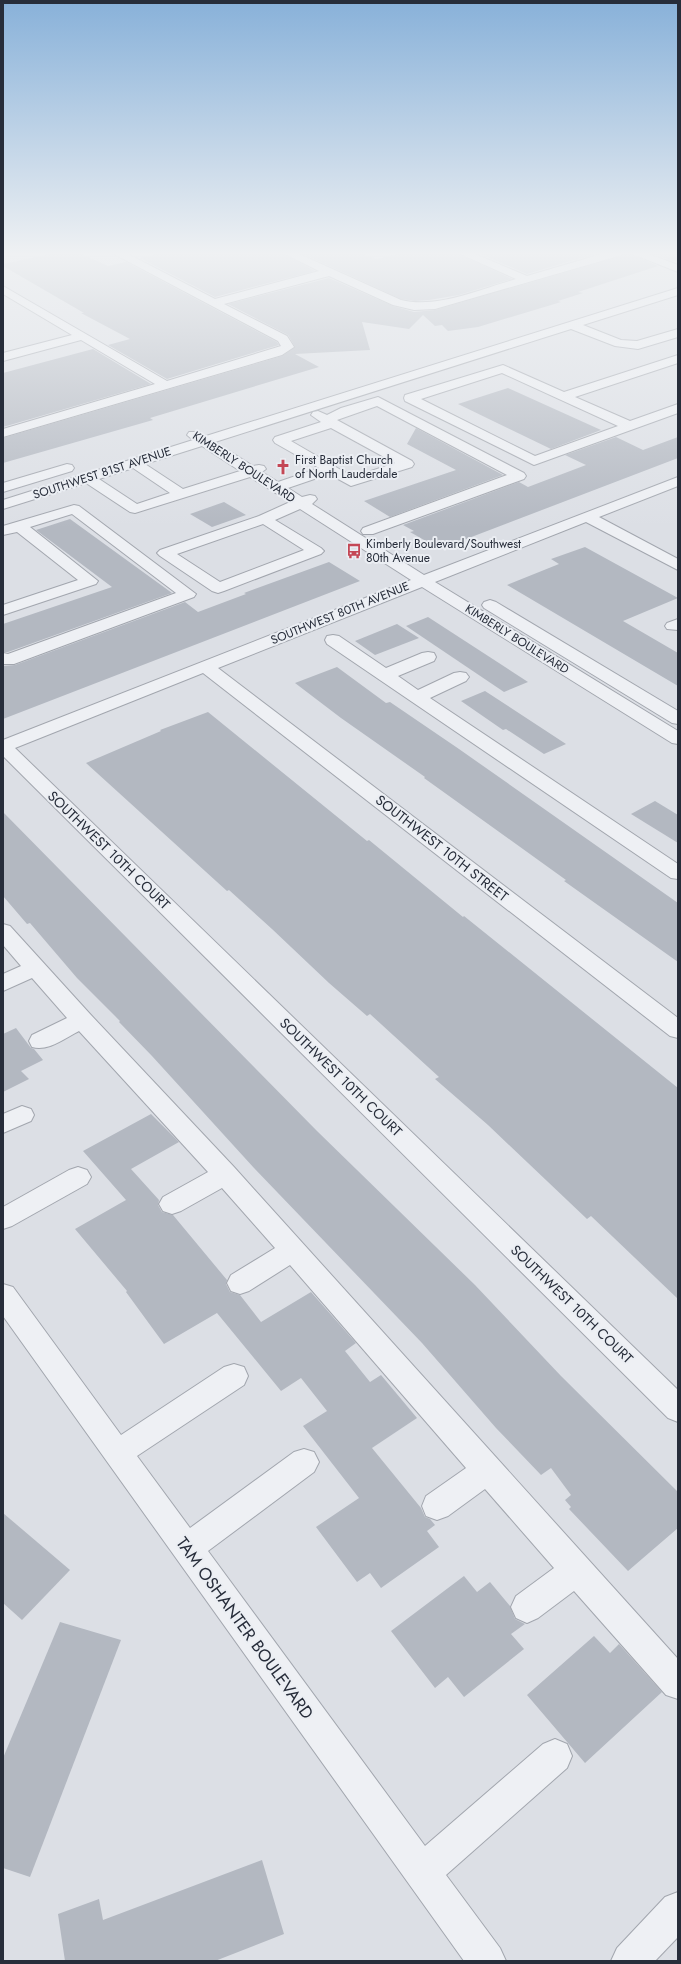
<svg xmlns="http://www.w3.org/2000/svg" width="681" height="1964" font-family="Jost,sans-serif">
<rect width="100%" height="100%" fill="#dcdfe5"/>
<g fill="#b3b8c1">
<polygon points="55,253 80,253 108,266 126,262 277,342 279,345 167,379 108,345 130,339 81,313 84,313 3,266 3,264"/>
<polygon points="161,253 282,253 315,271 215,297 140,258"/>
<polygon points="301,253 360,253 377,259 401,253 457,253 512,279 459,295 429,300 415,301 401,299"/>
<polygon points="478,253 598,253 527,274"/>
<polygon points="624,253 629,253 658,266 578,292 583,293 558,301 561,302 478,327 448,331 442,325 435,326 423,315 409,329 362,322 370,350 295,354 319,367 150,418 153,420 3,463 3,438 282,356 295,347 288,335 228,304 329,278 393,306 414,312 435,310 622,256"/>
<polygon points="651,253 678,253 678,260 672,261"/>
<polygon points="93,349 151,384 3,427 3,373"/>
<polygon points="508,388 601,430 551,449 458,404"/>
<polygon points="416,428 503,475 390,517 364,501 456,470 407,444"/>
<polygon points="616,437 643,450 678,437 678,458 440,549 410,532 414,531 403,525 519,482 528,487 586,465 565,455"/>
<polygon points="224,502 246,515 212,527 190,514"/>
<polygon points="70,519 172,593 8,652 3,652 3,624 112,587 36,530"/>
<polygon points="585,547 678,598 623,621 678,653 678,686 507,585 559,564 551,559"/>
<polygon points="329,562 360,581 3,719 3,666 15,665 185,602 198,612 246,594 244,593"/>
<polygon points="428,617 502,665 528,682 504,692 406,626"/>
<polygon points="397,624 419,638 375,655 355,641"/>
<polygon points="337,667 386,703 390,702 459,749 678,903 678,962 564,881 566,880 424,778 425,777 341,718 295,683"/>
<polygon points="485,691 566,744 544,754 506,729 503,730 461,701"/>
<polygon points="208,712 367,841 369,840 463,917 464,916 678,1088 678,1299 591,1216 587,1219 488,1125 435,1079 439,1077 370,1014 367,1016 329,983 272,929 229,890 227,891 86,763 161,731 160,730"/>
<polygon points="655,801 678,815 678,843 631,814"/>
<polygon points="3,812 317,1131 475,1285 561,1376 678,1492 678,1528 628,1571 569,1509 571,1507 565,1500 571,1495 551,1468 541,1475 496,1428 422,1343 254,1168 152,1056 119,1022 120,1021 77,978 30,923 27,924 3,896"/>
<polygon points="16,1028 31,1048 34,1049 43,1060 21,1071 29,1079 3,1092 3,1034"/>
<polygon points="151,1114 179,1142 131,1169 159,1200 158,1205 162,1212 173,1215 227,1280 226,1284 230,1292 240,1295 261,1322 311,1292 356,1343 345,1351 370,1382 381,1375 417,1418 372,1448 421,1508 425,1517 430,1519 435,1525 427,1531 439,1547 381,1588 370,1573 357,1582 316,1527 359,1498 303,1426 327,1411 301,1378 281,1391 217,1313 164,1344 126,1292 127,1291 75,1229 126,1200 83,1151"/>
<polygon points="3,1513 70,1570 22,1620 3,1603"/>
<polygon points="464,1576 477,1592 490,1582 510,1606 515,1619 525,1624 511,1634 524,1649 464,1697 448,1677 435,1688 391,1631"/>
<polygon points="60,1622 121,1640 30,1877 3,1868 3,1758"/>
<polygon points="594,1636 610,1653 619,1644 662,1692 585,1763 527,1695"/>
<polygon points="262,1860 284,1934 215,1961 65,1961 58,1914 99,1899 103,1920"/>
</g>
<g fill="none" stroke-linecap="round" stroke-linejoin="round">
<g stroke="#a2a6ae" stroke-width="2">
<g id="minor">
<path d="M112 253H126L215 299 319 271 283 253H297L401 300C437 309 481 289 516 279L458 253H473L527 276 605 253H623L622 255 435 309 414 310 393 305 329 276 224 304 287 336 294 347 282 355 3 437V429L155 384 81 340 3 361V353L72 335 3 294V286L167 381 281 346 278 341Z"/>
<polygon points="630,253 646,253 678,265 678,272"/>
<path d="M678 288V295L583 325 621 340 637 341 678 329V337L638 349 615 346 571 329 215 442 253 466 259 465 264 466 266 469 262 472 278 482 319 468 275 443 273 440 275 437 321 422 311 415 313 412 318 411 327 415 341 408 378 397 524 473 526 476 524 479 373 534H363L361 531 363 528 507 475 377 406 337 420 412 461 414 464 412 467 351 486 329 474 288 488 302 497 310 495 315 496 317 499 312 504 424 575 678 477V486L599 517 678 559V570L586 522 435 582 678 731V744L672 743 422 587 218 668 678 1018V1038L670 1036 203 673 15 748 678 1390V1422L668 1418 3 756V740L411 580 300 509 275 520 321 548 324 551 321 554 224 591 218 593 212 591 160 556 157 553 160 550 259 516 290 502 250 477 135 513 130 512 86 483 3 509V500L193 440 187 435 189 432H199L206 436ZM331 428 395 463 353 477 291 441ZM202 446 240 471 183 489 145 464ZM133 468 170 493 137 504 99 479ZM263 524 304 550 220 582 177 554Z"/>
<path d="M678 355V363L575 397 630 421 678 404V413L534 465 405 401 404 398 405 395 503 365 564 392ZM502 373 618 426 535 456 421 399Z"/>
<polygon points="67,464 72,465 74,468 72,471 3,492 3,483"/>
<polygon points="74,505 79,506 196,594 194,597 14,664 3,664 3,653 8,654 176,593 72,514 30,527 98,581 96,584 3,615 3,605 78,580 17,532 3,535 3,526"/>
<polygon points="490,600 496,602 678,711 678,724 672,723 484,608 482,605 484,602"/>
<polygon points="678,619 678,630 667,629 665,626 667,623"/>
<polygon points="333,635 339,636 386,668 422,653 428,652 434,653 436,657 434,661 398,676 418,690 454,673 460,672 466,673 469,677 466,681 430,698 678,864 678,879 671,878 327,644 325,640 327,636"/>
<path d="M3 924 10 926 90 1014 234 1167 678 1659V1699L666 1695 574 1591 538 1618 527 1623 516 1618 511 1607 516 1596 554 1568 485 1489 448 1516 437 1520 426 1516 422 1506 426 1496 466 1468 290 1265 249 1291 240 1294 231 1291 227 1283 231 1275 275 1248 222 1188 181 1211 172 1214 163 1211 159 1204 163 1197 208 1172 79 1031C65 1038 48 1052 32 1047L29 1041 32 1035 67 1018 32 978 3 991V974L21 966 3 945Z"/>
<polygon points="22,1106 31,1109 34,1115 31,1121 3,1133 3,1114"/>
<polygon points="78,1167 87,1170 91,1177 87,1184 12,1226 3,1229 3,1207 69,1170"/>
<polygon points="3,1284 13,1287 121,1435 224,1367 234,1364 244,1367 248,1376 244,1385 137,1456 190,1528 294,1452 304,1449 314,1452 319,1462 314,1472 208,1551 425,1846 543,1744 555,1739 567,1744 572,1756 567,1768 446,1875 500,1948 506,1961 464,1961 3,1316"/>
<polygon points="678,1892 678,1937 655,1961 611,1961 617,1948 665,1897"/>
</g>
</g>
<use href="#minor" fill="#eef0f4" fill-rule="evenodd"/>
</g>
<linearGradient id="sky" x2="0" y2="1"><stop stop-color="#88b1d9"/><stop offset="0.48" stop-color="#eff1f3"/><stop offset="1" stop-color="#eff1f3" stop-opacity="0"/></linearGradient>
<rect width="681" height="528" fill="url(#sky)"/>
<defs>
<g id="church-bare" transform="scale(1.2)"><path d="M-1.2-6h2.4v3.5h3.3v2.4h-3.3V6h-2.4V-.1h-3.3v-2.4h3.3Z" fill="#c44755" stroke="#ebeef3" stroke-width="2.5" paint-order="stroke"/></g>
<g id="bus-bare" transform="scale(1.2)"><path d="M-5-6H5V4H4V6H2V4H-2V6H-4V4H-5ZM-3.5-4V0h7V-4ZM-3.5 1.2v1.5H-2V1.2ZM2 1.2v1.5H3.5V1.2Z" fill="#c44755" stroke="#ebeef3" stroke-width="2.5" paint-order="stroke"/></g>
</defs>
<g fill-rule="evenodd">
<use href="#church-bare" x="283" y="467"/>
<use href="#bus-bare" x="354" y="551"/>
</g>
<g text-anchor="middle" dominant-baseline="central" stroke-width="4" stroke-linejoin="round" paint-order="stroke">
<g font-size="12" fill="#272d3a" stroke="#ebeef3" text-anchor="start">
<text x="295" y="460">First Baptist Church<tspan x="295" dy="14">of North Lauderdale</tspan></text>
<text x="366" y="544">Kimberly Boulevard/Southwest<tspan x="366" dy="14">80th Avenue</tspan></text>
</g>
<g font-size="12" fill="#272d3a" stroke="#ebeef3">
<text transform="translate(244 467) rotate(33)">KIMBERLY BOULEVARD</text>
<text transform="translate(102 473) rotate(-18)">SOUTHWEST 81ST AVENUE</text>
<text transform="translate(340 613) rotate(-22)">SOUTHWEST 80TH AVENUE</text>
<text transform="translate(517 639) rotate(32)">KIMBERLY BOULEVARD</text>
</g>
<g font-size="14" fill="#272d3a" stroke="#ebeef3">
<text transform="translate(442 848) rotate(38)">SOUTHWEST 10TH STREET</text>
<text transform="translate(109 850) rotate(44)">SOUTHWEST 10TH COURT</text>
<text transform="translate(341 1077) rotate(44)">SOUTHWEST 10TH COURT</text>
<text transform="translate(572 1304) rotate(44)">SOUTHWEST 10TH COURT</text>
</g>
<g font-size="17" fill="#272d3a" stroke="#ebeef3">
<text transform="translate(245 1628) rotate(54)">TAM OSHANTER BOULEVARD</text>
</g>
</g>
<rect width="681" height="1964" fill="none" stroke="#272d3a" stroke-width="8"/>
</svg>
